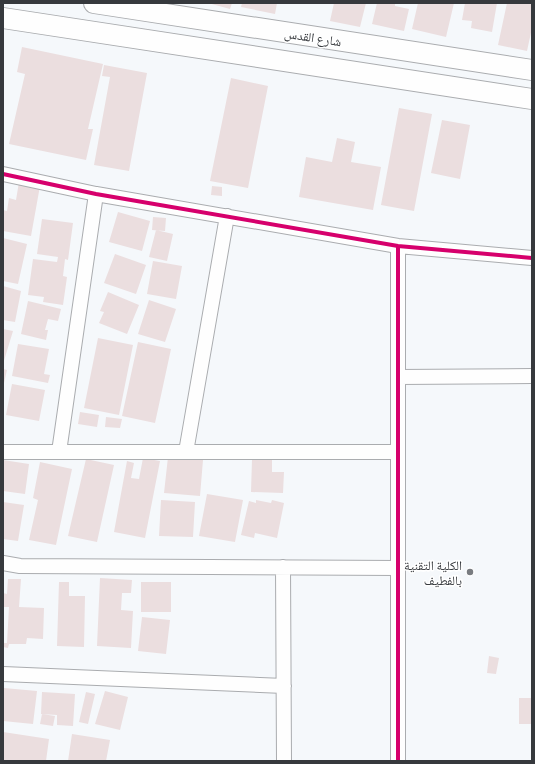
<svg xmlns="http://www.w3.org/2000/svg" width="535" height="764" font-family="Manrope,'Noto Naskh Arabic',sans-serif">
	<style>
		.building { fill: #ebdedf }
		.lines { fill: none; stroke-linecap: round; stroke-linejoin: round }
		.minor-casing { stroke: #aaacaf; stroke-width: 16 }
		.secondary-casing { stroke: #aaacaf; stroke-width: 22 }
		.minor { stroke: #fefefe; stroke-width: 14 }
		.secondary { stroke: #fefefe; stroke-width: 20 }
		.cycleway-casing { stroke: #fff; stroke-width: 6 }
		.cycleway { stroke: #d6006c; stroke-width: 4 }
		.poi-dot { fill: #797c80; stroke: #fff; stroke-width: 1.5 }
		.labels { text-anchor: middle; stroke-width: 3; stroke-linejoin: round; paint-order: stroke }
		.street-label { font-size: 13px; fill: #36393d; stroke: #fff }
		.poi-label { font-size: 13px; fill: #36393d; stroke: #fff; text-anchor: end }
	</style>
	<rect width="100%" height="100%" fill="#f5f8fb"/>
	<!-- building -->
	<path class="building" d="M208,3H232L230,9Z
		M242,3H277L275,14L241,7Z
		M334,3H366L360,27L330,21Z
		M377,3H395V6L409,9L404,31L372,24Z
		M418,3H454L446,37L412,29Z
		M465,3H497L492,32L471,28L472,21L462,20Z
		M507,3H532V28L527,51L498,45Z
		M22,47L103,64L88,129H93L86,160L9,144L25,74L17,72Z
		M104,65L147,73L129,171L94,165L110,77L102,76Z
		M231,78L268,86L248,188L210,181Z
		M399,108L432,114L414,211L381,205Z
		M442,120L470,125L460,179L431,173Z
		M337,138L355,142L351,162L381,167L373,210L299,197L306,157L332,162Z
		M19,182L40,186L31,236L3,231V210L7,211L9,198L16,200Z
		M212,186L222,187V196L211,195Z
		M118,212L150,221L142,251L109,242Z
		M153,217L166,218L165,231L152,230Z
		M42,219L73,223L68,260L65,259L63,276L67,277L63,305L43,302L44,297L28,295L33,259L57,262L58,257L37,254Z
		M156,230L173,234L167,261L149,257Z
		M3,238L27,244L18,284L3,281Z
		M115,254L146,265L136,294L104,283Z
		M153,261L182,266L176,299L147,294Z
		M3,286L21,291L15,322L3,320Z
		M108,292L139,305L127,334L99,323L104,312L100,311Z
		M149,300L176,309L165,342L138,334Z
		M28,301L61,309L58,321L48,319L45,330H48L46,340L21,334Z
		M3,329L13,331L3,364Z
		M98,338L133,345L119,415L84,408Z
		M138,342L171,349L155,423L122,416Z
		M18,344L49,349L44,374L50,375L48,383L12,376Z
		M3,369L7,370L4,383H3Z
		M12,384L45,390L39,421L6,415Z
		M80,412L99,415L97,427L78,424Z
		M106,417L122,419L120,428L105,427Z
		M168,457L203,460L200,496L164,493Z
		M143,458L160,461L145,538L114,532L127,461L134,463L131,478L139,479Z
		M86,459L114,465L97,542L68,536Z
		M252,459H272V472H284L283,493L251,492Z
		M3,460L29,464L25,494L3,491Z
		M40,462L72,469L56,545L29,540L38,500L33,498Z
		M207,494L243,500L235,542L199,536Z
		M161,500L195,502L193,537L159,536Z
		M256,500L271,503L272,500L284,503L277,538L255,533L254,538L241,535L249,501L256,503Z
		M3,502L24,505L18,541L3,539Z
		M100,578L132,580L131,593H122L121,610L133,611L131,648L97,646Z
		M8,579H21L19,607L44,608L43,639L27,638L26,644H9L8,648L3,647V643H7L9,607H3V593L7,594Z
		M59,582H69V596H85L84,647L57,646Z
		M141,582H171V612H141Z
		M142,617L170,620L166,654L138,651Z
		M489,656L499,658L496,674L487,673Z
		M4,688L37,691L33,724L3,721Z
		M105,691L128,697L120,730L95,724Z
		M42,692L75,694L73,726L57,725V715L41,714Z
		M86,692L95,694L88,724L79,722Z
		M519,698H532V724H519Z
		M42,714L55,716L53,726L40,724Z
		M3,732L49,739L46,761H3Z
		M72,734L110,740L106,761H68Z"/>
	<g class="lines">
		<!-- minor casing -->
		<g class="minor-casing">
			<path id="minor" d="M3,174L96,194L398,246L532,258
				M398,377L532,376
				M3,452H398
				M59,452L96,194
				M186,452L227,216
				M3,563L20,566L398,568
				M283,567L284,761
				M3,674L284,686
				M398,761V246"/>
		</g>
		<!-- secondary casing -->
		<g class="secondary-casing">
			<path id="secondary" d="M94,3L532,70
				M3,18L532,99"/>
		</g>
		<!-- minor -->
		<use href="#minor" class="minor"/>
		<!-- secondary -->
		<use href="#secondary" class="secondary"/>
		<!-- cycleway casing -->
		<g class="cycleway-casing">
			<path id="cycleway" d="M3,174L96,194L398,246L532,258
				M398,761V246"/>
		</g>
		<!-- cycleway -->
		<use href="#cycleway" class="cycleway"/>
	</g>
	<!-- markers -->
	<circle class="poi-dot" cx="470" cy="572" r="4"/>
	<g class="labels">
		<!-- street labels -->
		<g class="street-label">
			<text transform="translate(313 37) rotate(9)" y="5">شارع القدس</text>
		</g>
		<!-- poi labels -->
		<g class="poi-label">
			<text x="462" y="570">الكلية التقنية<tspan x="462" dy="15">بالفطيف</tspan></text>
		</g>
	</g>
	<!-- border -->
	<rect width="535" height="764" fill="none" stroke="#36393d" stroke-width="8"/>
</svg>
